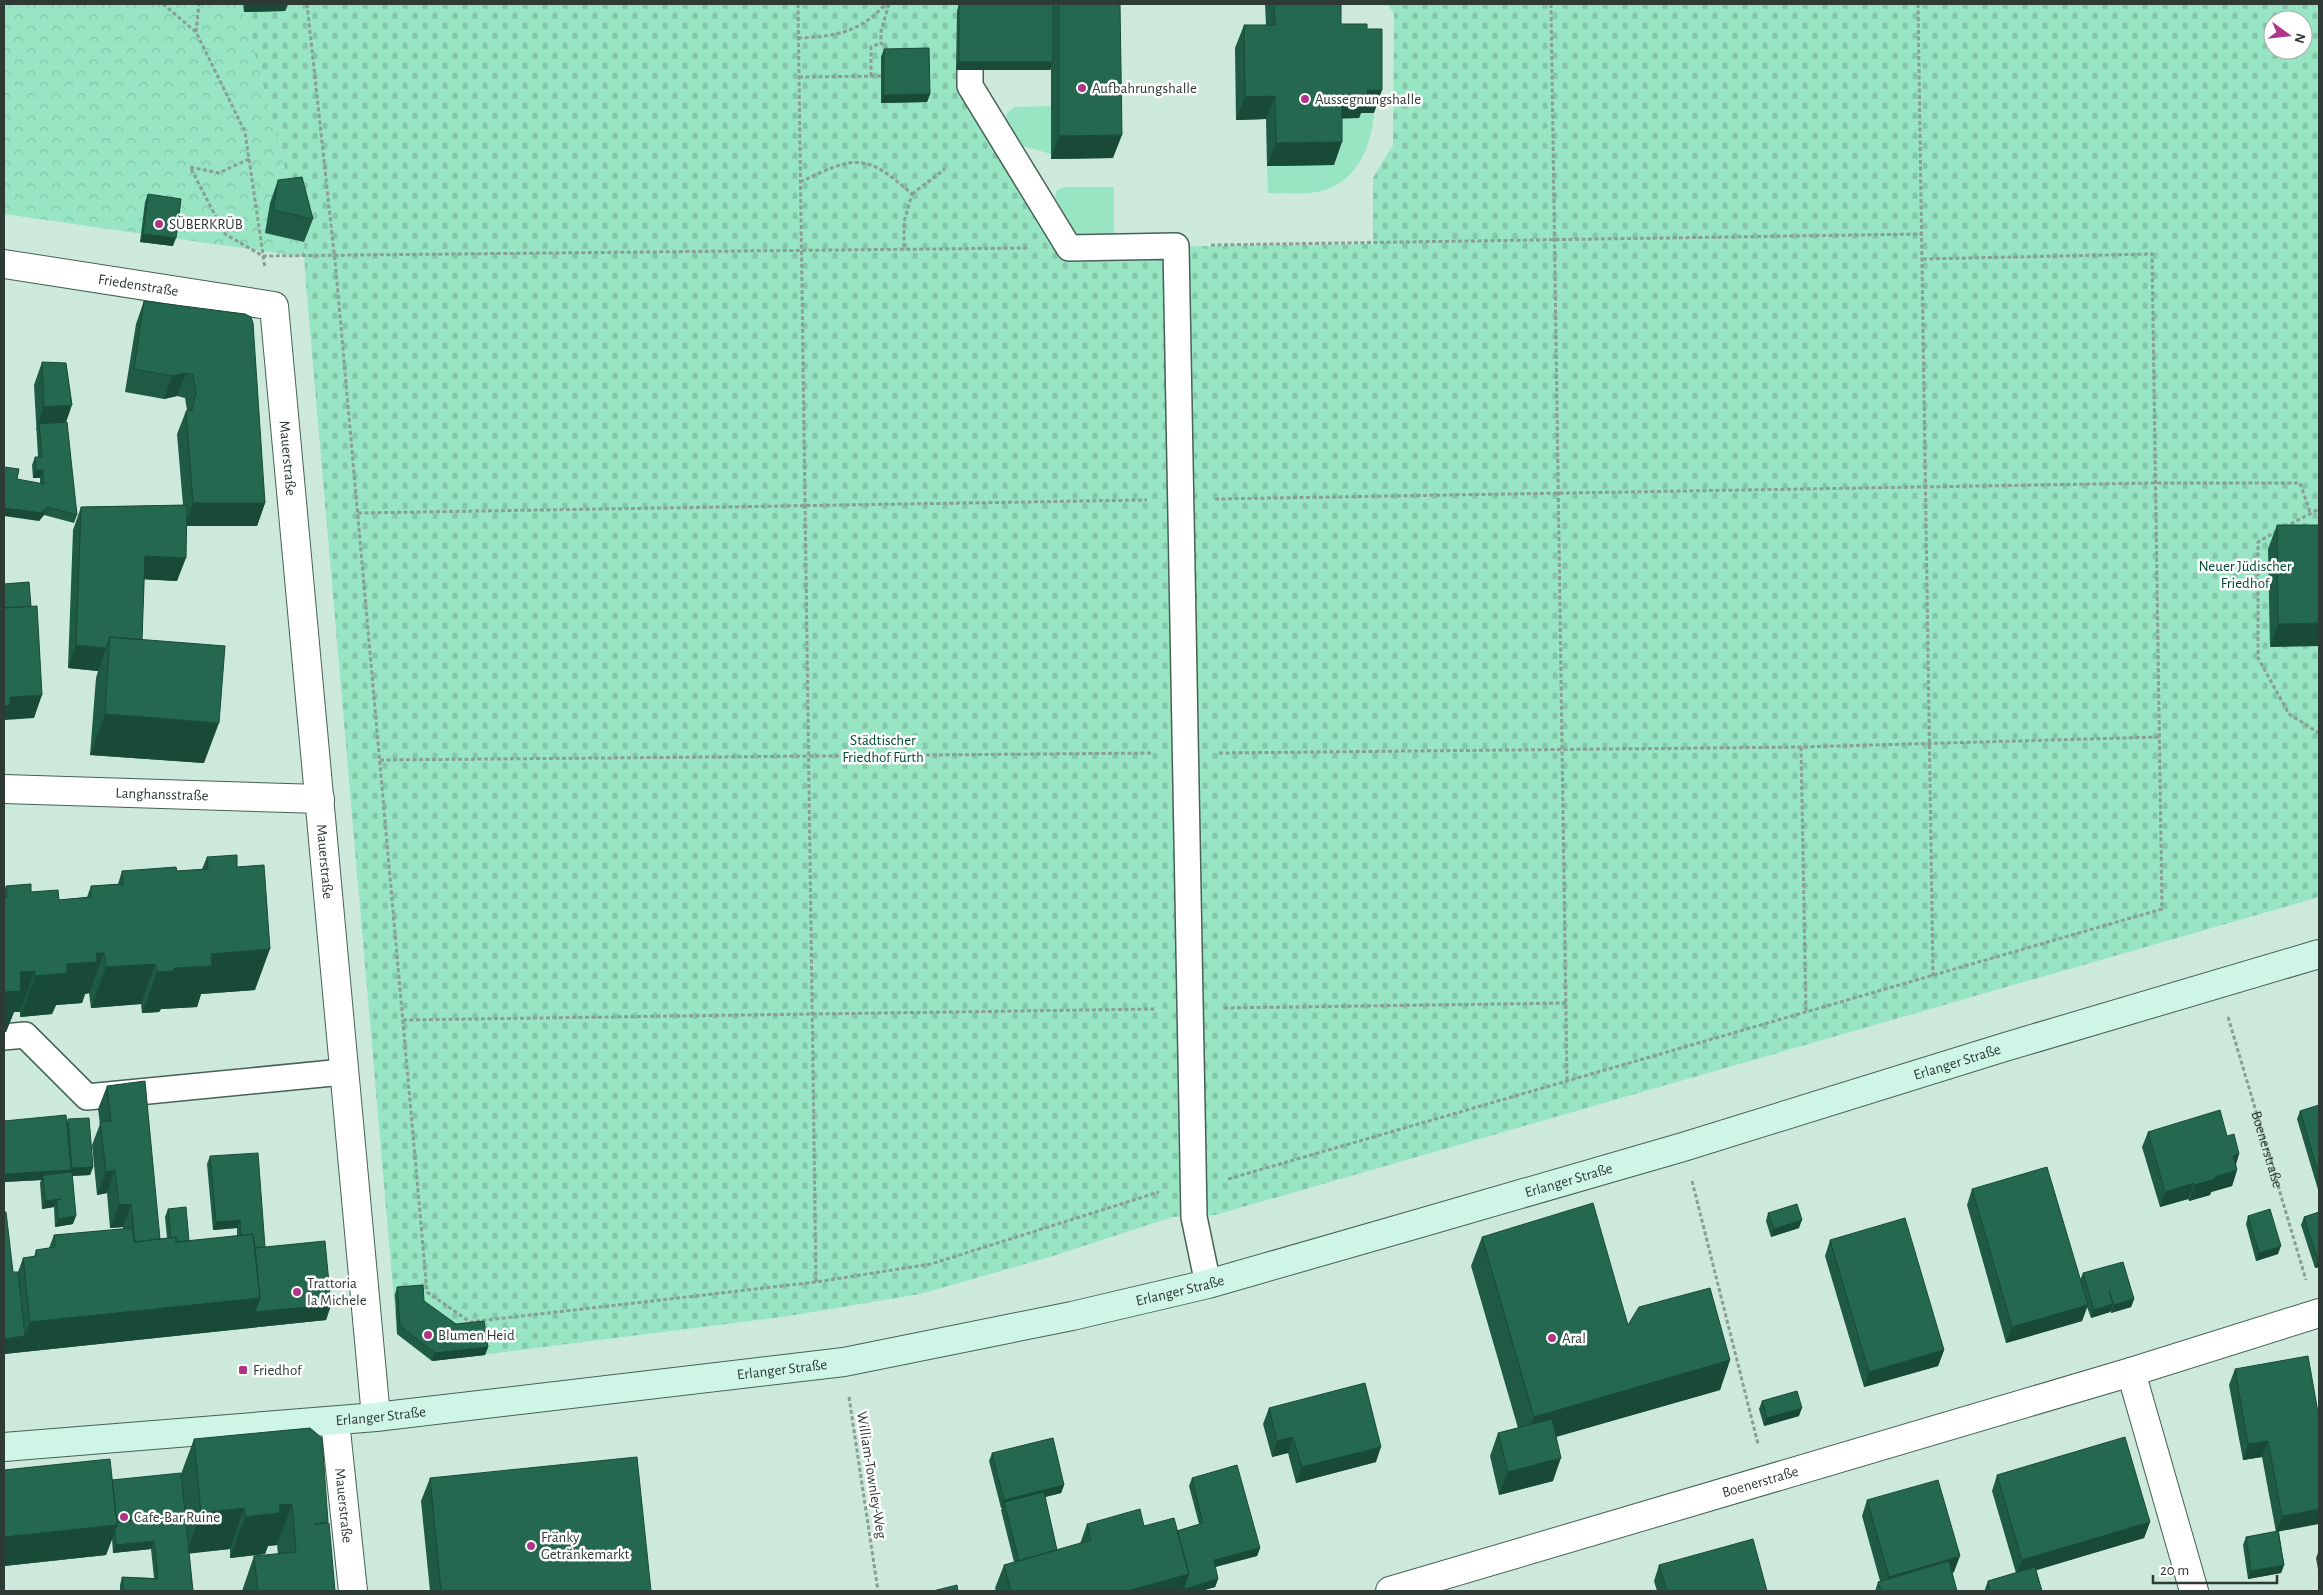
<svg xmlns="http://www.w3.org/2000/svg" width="2323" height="1595" font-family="'Alegreya Sans',sans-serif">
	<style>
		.grass { fill: #97e5c3 }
		.forest { fill: url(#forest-crowns) }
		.cemetery { fill: url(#cemetery-stones); fill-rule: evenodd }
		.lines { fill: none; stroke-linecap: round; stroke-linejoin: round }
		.service-casing { stroke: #476155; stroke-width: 28 }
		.minor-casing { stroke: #476155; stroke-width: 30 }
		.secondary-casing { stroke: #476155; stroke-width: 30 }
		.path { stroke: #899f94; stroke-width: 3; stroke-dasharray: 4 2.5; stroke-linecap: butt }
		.service { stroke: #fff; stroke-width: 25 }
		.minor { stroke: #fff; stroke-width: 28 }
		.secondary { stroke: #cff5e6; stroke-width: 28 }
		.wall { fill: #1f5a44 }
		.shaded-wall { fill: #194a37 }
		.building { fill: #24694f; stroke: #194a37 }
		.poi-dot { fill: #b13586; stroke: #fff; stroke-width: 2 }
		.labels { text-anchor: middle; stroke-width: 5; stroke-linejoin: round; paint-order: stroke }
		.poi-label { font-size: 15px; fill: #2e3a34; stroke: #fff; text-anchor: start }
		.street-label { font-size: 15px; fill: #2e3a34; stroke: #fff }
		.park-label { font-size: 15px; fill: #004c34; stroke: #fff }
	</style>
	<defs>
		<pattern id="forest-crowns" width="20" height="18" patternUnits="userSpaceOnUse" patternTransform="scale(1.25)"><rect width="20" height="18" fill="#97e5c3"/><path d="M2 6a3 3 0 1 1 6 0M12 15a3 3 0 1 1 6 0" fill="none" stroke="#82c5a8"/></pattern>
		<pattern id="cemetery-stones" width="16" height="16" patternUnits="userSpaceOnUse" patternTransform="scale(1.25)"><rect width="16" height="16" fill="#97e5c3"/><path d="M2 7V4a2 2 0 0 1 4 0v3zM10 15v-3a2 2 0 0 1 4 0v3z" fill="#82c5a8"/></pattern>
	</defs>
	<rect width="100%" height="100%" fill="#cce9db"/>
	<!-- grass -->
	<path class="grass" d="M1051,106V154L1019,145L1004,121L1007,113L1014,107Z
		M1359,113H1374C1371,151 1353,189 1310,193C1296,194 1282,193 1268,193L1267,166L1334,165L1333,119Z
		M1064,187H1114V237H1077L1055,197L1057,190Z"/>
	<!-- forest -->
	<path class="forest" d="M4,4H243L244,12L304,242L305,257L4,214Z"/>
	<!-- cemetery -->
	<path class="cemetery" d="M243,4H1112L970,10V86L1069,248L1373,244V178L1393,145L1394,13L1387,4H2319V897L1215,1215L1172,1217L1053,1256L920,1294L789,1316L432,1361L397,1334L305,272L304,242L244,12ZM2273,20H2303V50H2273Z"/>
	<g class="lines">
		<!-- service casing -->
		<g class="service-casing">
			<path id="service" d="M970,70V86L1069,248L1176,246L1194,1217L1208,1284
				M4,1037L25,1035L87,1097L343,1072"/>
		</g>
		<!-- minor casing -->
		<g class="minor-casing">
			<g id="minor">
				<path id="s2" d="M4,264L274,306L376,1417"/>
				<path id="s3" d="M4,789L320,799"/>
				<path d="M2131,1372L2194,1591"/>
				<path id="s4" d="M335,1421L353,1591"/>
				<path id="s5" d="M1390,1591L2131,1372L2319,1313"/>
			</g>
		</g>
		<!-- secondary casing -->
		<g class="secondary-casing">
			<g id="secondary">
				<path id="s6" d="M4,1447L376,1417L844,1362L1072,1316L1208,1284L1417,1224L1683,1147L2005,1047L2319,954"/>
			</g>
		</g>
		<!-- path -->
		<g class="path">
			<path d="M163,4L196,32L245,132L265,268"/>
			<path d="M307,4L336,271L427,1292L470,1322L816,1282L931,1264L1159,1192"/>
			<path d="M798,4L816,1282"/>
			<path d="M889,4L881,31V43L889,51"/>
			<path d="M1551,4L1567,1081"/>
			<path d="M1918,4L1933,976"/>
			<path d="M196,32L199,4"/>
			<path d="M798,38C833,37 862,32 885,4"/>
			<path d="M871,76V47L881,43"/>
			<path d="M799,77L881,76"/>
			<path d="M249,159L219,173L190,167L225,234L263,256L1028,248"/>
			<path d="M800,182C855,156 865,152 912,194L904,222V250"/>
			<path d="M912,194L945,169"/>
			<path d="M1211,245L1922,234"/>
			<path d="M1215,499L2155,483H2300L2310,512"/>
			<path d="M358,513L1147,500"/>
			<path d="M2285,527L2319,509"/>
			<path d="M2277,531L2258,542V658L2289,714L2319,733"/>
			<path d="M1801,747L1806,1013"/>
			<path d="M1219,753L1801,747L2159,737"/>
			<path d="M380,760L1152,753"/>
			<path d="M1224,1008L1566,1003"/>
			<path id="s1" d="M2228,1017L2306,1280"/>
			<path d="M403,1020L1155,1009"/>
			<path d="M1228,1179L2162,909L2152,254L1922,259"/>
			<path d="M1692,1181L1758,1444"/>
			<path d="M849,1397L878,1591"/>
		</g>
		<!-- service -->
		<use href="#service" class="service"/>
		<!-- minor -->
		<use href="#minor" class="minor"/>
		<!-- secondary -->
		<use href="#secondary" class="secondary"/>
	</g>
	<!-- wall -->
	<path class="wall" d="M243,4H288L285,11L244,12Z
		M959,4H1120L1113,158L1051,159V69L1050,70H956L957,11Z
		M1265,4H1341V24L1367,29L1374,113H1361L1359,118H1342L1334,165L1267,166L1266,119L1236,120L1235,48L1244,25H1266Z
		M884,49L930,94L927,102L881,103V57Z
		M278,180L313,219L304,242L265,233L270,203Z
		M148,194L173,246L140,242L145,202Z
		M144,301L245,314L265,503L257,526H186L177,581L144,579L142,640L204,763L90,755L96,678L98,671L68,668L73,530L81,507L183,505L177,434L186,411L187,410L185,398L177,396L164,399L125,392L136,324Z
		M42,362L66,422L77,515L74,523L44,515L39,521L17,479L40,484V478H33L32,465L35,457H38L34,385Z
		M2277,525H2319L2270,647L2268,549Z
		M207,857L237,867L255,990L201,994L197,1007L161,1009L159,1012L142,1013L141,1004L91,1008L89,993L85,994L82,1003L56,1005L52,1014L20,1017V1012H14L6,1032H4V892L6,886L31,892L59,900L87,897L91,886L118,884L122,871H177L202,869Z
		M107,1086L160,1239L167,1238L165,1217L168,1209L189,1241L237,1236V1228L213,1230L207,1164L210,1156L265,1247L331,1305L326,1320L4,1354V1212L13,1272H18L23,1258L34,1257L36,1250L49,1248L54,1235L123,1229V1227L110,1228L107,1193L97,1195L92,1145L100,1124L98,1109Z
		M2319,1105V1193L2297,1119L2300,1111Z
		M68,1119L93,1167L90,1175L72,1176L73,1224L55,1227L54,1207L42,1209L40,1183L41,1180L4,1182L67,1122Z
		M2148,1132L2227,1136L2239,1154L2236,1164L2237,1170L2232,1186L2211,1192L2210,1195L2189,1201L2188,1199L2160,1207L2142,1147Z
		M1972,1189L2080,1280L2083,1273L2134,1299L2131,1307L2111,1313V1311L2110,1312L2091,1318L2087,1307L2082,1321L2006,1343L1967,1205Z
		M2319,1212V1267L2315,1268L2301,1225L2304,1217Z
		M1768,1213L1799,1228L1771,1237L1766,1221Z
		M2248,1216L2278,1254L2256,1261L2246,1224Z
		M1482,1237L1628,1325L1730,1360L1720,1390L1556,1437L1553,1481L1499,1495L1490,1456L1498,1433L1518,1428L1471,1266Z
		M1830,1240L1944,1350L1938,1366L1864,1387L1825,1256Z
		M397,1287L424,1301L488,1347L485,1355L432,1361L397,1334L395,1295Z
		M2235,1369L2319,1418L2279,1532L2284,1565L2281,1573L2248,1579L2243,1545L2246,1537L2276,1532L2262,1457L2243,1460L2229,1385Z
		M1762,1401L1799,1416L1764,1426L1759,1409Z
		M1269,1408L1376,1462L1296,1483L1288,1453L1272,1457L1263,1424Z
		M194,1439L328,1523L335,1591H242L254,1556L278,1554L277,1545L268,1546L265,1554L230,1558V1549L189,1553L193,1591H120V1585L122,1577L154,1578L151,1549L113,1553L112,1539L106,1555L4,1566V1470L112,1480L181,1474Z
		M992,1453L1064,1485L1061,1493L1045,1497L1057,1550L1080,1544L1087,1524L1144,1526L1177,1531L1199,1524L1189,1486L1192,1478L1260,1548L1257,1556L1215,1567L1218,1579L1215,1587L1201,1591H996L995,1588L1004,1565L1014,1562L1001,1510L1002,1508H1001L989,1461Z
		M1997,1475L2150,1522L2144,1538L2036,1570L2042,1591H1985V1589L1988,1581L2016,1573L1992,1491Z
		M430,1478L651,1591H430L421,1501Z
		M1867,1500L1954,1572L1952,1573L1957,1591H1875L1878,1582L1880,1581L1862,1516Z
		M2319,1550V1575L2316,1558Z
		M1659,1565L1767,1591H1657L1654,1581Z"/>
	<!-- shaded-wall -->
	<path class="shaded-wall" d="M246,4H288L285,11L244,12Z
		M959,62H1053L1050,70H956Z
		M1367,90H1382L1374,113H1361L1359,118L1333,119L1342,95Z
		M930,94L927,102L881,103L884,95Z
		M1275,96L1266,119L1236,120L1245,97Z
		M1122,135L1113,158L1051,159L1059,136Z
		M1342,142L1334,165L1267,166L1276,143Z
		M143,234L176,238L173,246L140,242Z
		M186,373L177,396L164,399L172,376Z
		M72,405L64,428L39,424L37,430H36L44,407Z
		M36,470H43L40,478H33Z
		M193,503H265L257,526H185Z
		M47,507L44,515L39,521L4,516V508Z
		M145,556L186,558L177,581L137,579Z
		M2319,623V646L2270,647L2278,624Z
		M76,645L106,648L98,671L68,668Z
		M42,695L34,718L5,720L4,723V706L10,697Z
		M105,714L219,723L204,763L90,755Z
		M270,949L255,990L201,994L197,1007L161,1009L159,1012L142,1013L157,972L175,968L211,954Z
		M96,953H104L89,993L85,994L82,1003L56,1005L52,1014L20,1017L35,976Z
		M155,964L141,1004L91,1008L106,967Z
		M35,971L20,1012H14L6,1032H4V992L20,972Z
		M2239,1154L2234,1170L2233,1156Z
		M93,1167L90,1175L69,1176L72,1168Z
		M71,1170L68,1178L43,1175L41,1180L4,1182V1174Z
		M115,1170L107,1193L97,1195L106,1172Z
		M2237,1170L2232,1186L2211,1192L2210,1195L2189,1201L2195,1185L2215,1177Z
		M2194,1183L2188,1199L2160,1207L2165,1192Z
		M61,1199L57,1200L54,1207L42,1209L45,1201Z
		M131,1204L123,1227L110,1228L119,1205Z
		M76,1216L73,1224L55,1227L58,1219Z
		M240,1220L237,1228L213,1230L216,1222Z
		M1802,1220L1799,1228L1771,1237L1774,1229Z
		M2281,1246L2278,1254L2256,1261L2259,1253Z
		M2318,1260H2319V1267L2315,1268Z
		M260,1298L249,1328L4,1354V1339L25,1336L30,1322Z
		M2134,1299L2131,1307L2111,1313L2114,1305Z
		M2113,1304L2110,1312L2091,1318L2094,1310Z
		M331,1305L326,1320L249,1328L255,1312Z
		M2088,1305L2082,1321L2006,1343L2012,1327Z
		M488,1347L485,1355L432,1361L435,1353Z
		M1944,1350L1938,1366L1864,1387L1869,1372Z
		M1730,1360L1720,1390L1523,1446L1534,1417Z
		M1802,1408L1799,1416L1764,1426L1767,1418Z
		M1293,1437L1288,1453L1272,1457L1277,1441Z
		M2268,1441L2262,1457L2243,1460L2248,1444Z
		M1381,1447L1376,1462L1296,1483L1302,1467Z
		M1561,1458L1553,1481L1499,1495L1508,1472Z
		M1064,1485L1061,1493L1005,1507L1004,1502L1002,1508H1001L1004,1500Z
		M292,1504L277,1545L268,1546L265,1554L230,1558L245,1517L279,1505Z
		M244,1508L230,1549L186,1554L201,1513Z
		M2319,1509V1524L2276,1532L2282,1516Z
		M152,1518L116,1529L106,1555L4,1566V1537L108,1523Z
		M2150,1522L2144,1538L2017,1576L2022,1560Z
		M154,1541L151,1549L113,1553L116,1545Z
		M1260,1548L1257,1556L1211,1568L1214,1560Z
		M1960,1556L1954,1572L1887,1591H1884L1889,1577Z
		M2284,1565L2281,1573L2248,1579L2251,1571Z
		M1189,1574L1183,1591H1127Z
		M1218,1579L1215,1587L1201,1591H1184L1185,1589Z"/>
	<!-- building -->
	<path class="building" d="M959,4H1053V62H959Z
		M1059,4H1120L1122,135L1059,136Z
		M1274,4H1341V24H1367V29H1382V90H1367V95H1342V142L1276,143L1275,96L1245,97L1244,25H1275Z
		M929,48L930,94L884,95V49Z
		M302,177L313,219L273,210L278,180Z
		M148,194L181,199L176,238L143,234Z
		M144,301L245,314L251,317L253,323L265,503H193L186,411L192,410L196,392L193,375L186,373L172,376L134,369Z
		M42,362L66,363L72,405L44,407Z
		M67,422L77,515L47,507L42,513L4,508V467L19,469L17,479L44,484L43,470H36L35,457H42L39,424Z
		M187,505L186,558L145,556L142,640L110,637L106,648L76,645L81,507Z
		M2277,525H2319V623L2278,624Z
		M29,582L31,606L4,608V584Z
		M37,606L42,695L10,697V705L4,706V608Z
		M110,637L225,646L219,723L105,714Z
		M237,855V867L264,865L270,949L211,954L212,966L175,968L173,971L157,972L155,964L106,967L104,953H96L97,962L67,964V973L35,976V971L20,972L21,991L4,992V897H7L6,886L31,884V892L58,890L59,900L91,897V886L123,884L122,871L176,867L177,871L208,869L207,857Z
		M145,1081L160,1239L135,1242L131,1204L119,1205L115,1170L106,1172L100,1122L111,1121L107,1086Z
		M2319,1105V1175L2300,1111Z
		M2220,1110L2227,1136L2234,1134L2239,1154L2233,1156L2237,1170L2215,1177V1179L2195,1185L2194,1183L2165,1192L2148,1132Z
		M66,1115L71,1170L4,1174V1121Z
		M89,1118L93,1167L72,1168L68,1119Z
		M258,1153L265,1247L255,1248L253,1234L241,1236L240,1220L216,1222L210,1156Z
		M2047,1167L2088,1305L2012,1327L1972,1189Z
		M72,1172L76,1216L58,1219L57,1200L61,1199L45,1201L43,1175Z
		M1593,1203L1628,1325L1639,1307L1710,1288L1730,1360L1534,1417L1482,1237Z
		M1797,1204L1802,1220L1774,1229L1768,1213Z
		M186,1207L189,1241L176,1242V1237L171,1238L168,1209Z
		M2270,1209L2281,1246L2259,1253L2248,1216Z
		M4,1212H6L13,1272H18L25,1336L4,1339Z
		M2319,1212V1260H2318L2304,1217Z
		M1905,1218L1944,1350L1869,1372L1830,1240Z
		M132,1228L134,1242L176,1237V1242L253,1234L260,1298L30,1322L23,1258L36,1256V1250L55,1247L54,1235Z
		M325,1241L331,1305L255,1312L260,1298L255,1248Z
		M2123,1262L2134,1299L2114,1305L2109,1291L2113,1304L2094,1310L2083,1273Z
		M423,1285L424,1301L456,1324L484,1321L488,1347L435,1353L400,1326L397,1287Z
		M2308,1356L2319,1418V1509L2282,1516L2268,1441L2248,1444L2235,1369Z
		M1365,1383L1381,1447L1302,1467L1293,1437L1277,1441L1269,1408Z
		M1797,1391L1802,1408L1767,1418L1762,1401Z
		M1552,1419L1561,1458L1508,1472L1498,1433Z
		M310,1428L322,1438L328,1522L315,1524L329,1523L335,1591H258L254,1556L296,1552L292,1504L279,1505L280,1513L245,1517L244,1508L201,1513L194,1439Z
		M2125,1437L2150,1522L2022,1560L1997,1475Z
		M1053,1438L1064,1485L1004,1500L992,1453Z
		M637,1457L651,1591H441L430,1478Z
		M110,1459L117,1525L4,1537V1470Z
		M1237,1465L1260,1548L1214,1560L1218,1579L1185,1589L1184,1587L1189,1574L1177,1531L1203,1523L1192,1478Z
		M181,1473L193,1591H124L122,1577L158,1579L154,1541L116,1545L115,1531L117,1525V1523L152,1518L117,1522L112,1480Z
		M1938,1480L1960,1556L1889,1577L1867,1500Z
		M1044,1492L1057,1550L1019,1561L1004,1502Z
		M1140,1509L1144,1526L1174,1518L1189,1574L1127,1591H1011L1004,1565L1091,1540L1087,1524Z
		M2278,1531L2284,1565L2251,1571L2246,1537Z
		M1753,1539L1767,1591H1667L1659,1565Z
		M1949,1561L1957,1591H1881L1878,1582Z
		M2035,1567L2042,1591H1990L1988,1581Z
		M957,1585L958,1591H933Z"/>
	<!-- markers -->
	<g class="poi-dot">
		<circle cx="1082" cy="88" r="5"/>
		<circle cx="1305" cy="99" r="5"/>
		<circle cx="159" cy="224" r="5"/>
		<circle cx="297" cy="1292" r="5"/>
		<circle cx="428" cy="1335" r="5"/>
		<circle cx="1552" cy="1338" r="5"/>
		<rect x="238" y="1365" width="10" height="10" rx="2.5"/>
		<circle cx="124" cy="1517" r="5"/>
		<circle cx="531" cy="1546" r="5"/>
	</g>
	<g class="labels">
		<!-- poi labels -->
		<g class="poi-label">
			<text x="1092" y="93">Aufbahrungshalle</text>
			<text x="1315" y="104">Aussegnungshalle</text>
			<text x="169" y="229">SÜBERKRÜB</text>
			<text x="307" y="1288">Trattoria<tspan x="307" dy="17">la Michele</tspan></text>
			<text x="438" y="1340">Blumen Heid</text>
			<text x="1562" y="1343">Aral</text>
			<text x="253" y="1375">Friedhof</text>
			<text x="134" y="1522">Cafe-Bar Ruine</text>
			<text x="541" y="1542">Fränky<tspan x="541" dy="17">Getränkemarkt</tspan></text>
		</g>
		<!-- street labels -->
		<g class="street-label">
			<text dy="5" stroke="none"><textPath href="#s2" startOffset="136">Friedenstraße</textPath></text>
			<text dy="5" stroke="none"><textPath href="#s2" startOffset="426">Mauerstraße</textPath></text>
			<text dy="5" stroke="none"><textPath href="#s3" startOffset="158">Langhansstraße</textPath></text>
			<text dy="5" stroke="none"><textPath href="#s2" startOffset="831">Mauerstraße</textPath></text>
			<text dy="5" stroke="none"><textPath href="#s6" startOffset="1998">Erlanger Straße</textPath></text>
			<text dy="5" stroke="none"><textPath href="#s1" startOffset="138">Boenerstraße</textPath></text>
			<text dy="5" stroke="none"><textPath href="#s6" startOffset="1592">Erlanger Straße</textPath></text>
			<text dy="5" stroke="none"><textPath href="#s6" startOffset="1188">Erlanger Straße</textPath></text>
			<text dy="5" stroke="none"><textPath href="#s6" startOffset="782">Erlanger Straße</textPath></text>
			<text dy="5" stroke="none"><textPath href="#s6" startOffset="378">Erlanger Straße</textPath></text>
			<text transform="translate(872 1475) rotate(81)" y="5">William-Townley-Weg</text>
			<text dy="5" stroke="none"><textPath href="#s5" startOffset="386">Boenerstraße</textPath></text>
			<text dy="5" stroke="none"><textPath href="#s4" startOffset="85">Mauerstraße</textPath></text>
		</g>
		<!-- park labels -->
		<g class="park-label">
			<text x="2245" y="571">Neuer Jüdischer<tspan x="2245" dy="17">Friedhof</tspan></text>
			<text x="883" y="745">Städtischer<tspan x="883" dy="17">Friedhof Fürth</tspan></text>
		</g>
	</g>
	<!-- border -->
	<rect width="2323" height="1595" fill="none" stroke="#2e3a34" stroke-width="10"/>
	<!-- north arrow -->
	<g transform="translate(2288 35) rotate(105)"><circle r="24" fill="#ffffff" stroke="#abb0ae"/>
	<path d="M0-4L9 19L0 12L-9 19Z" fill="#b13586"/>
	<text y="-8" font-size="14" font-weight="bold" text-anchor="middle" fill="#2e3a34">N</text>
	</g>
	<!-- scale -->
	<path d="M2153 1575v8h124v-8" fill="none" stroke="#2e3a34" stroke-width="2.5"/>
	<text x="2160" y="1575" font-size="15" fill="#2e3a34" stroke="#ffffff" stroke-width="4" paint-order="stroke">20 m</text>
</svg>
